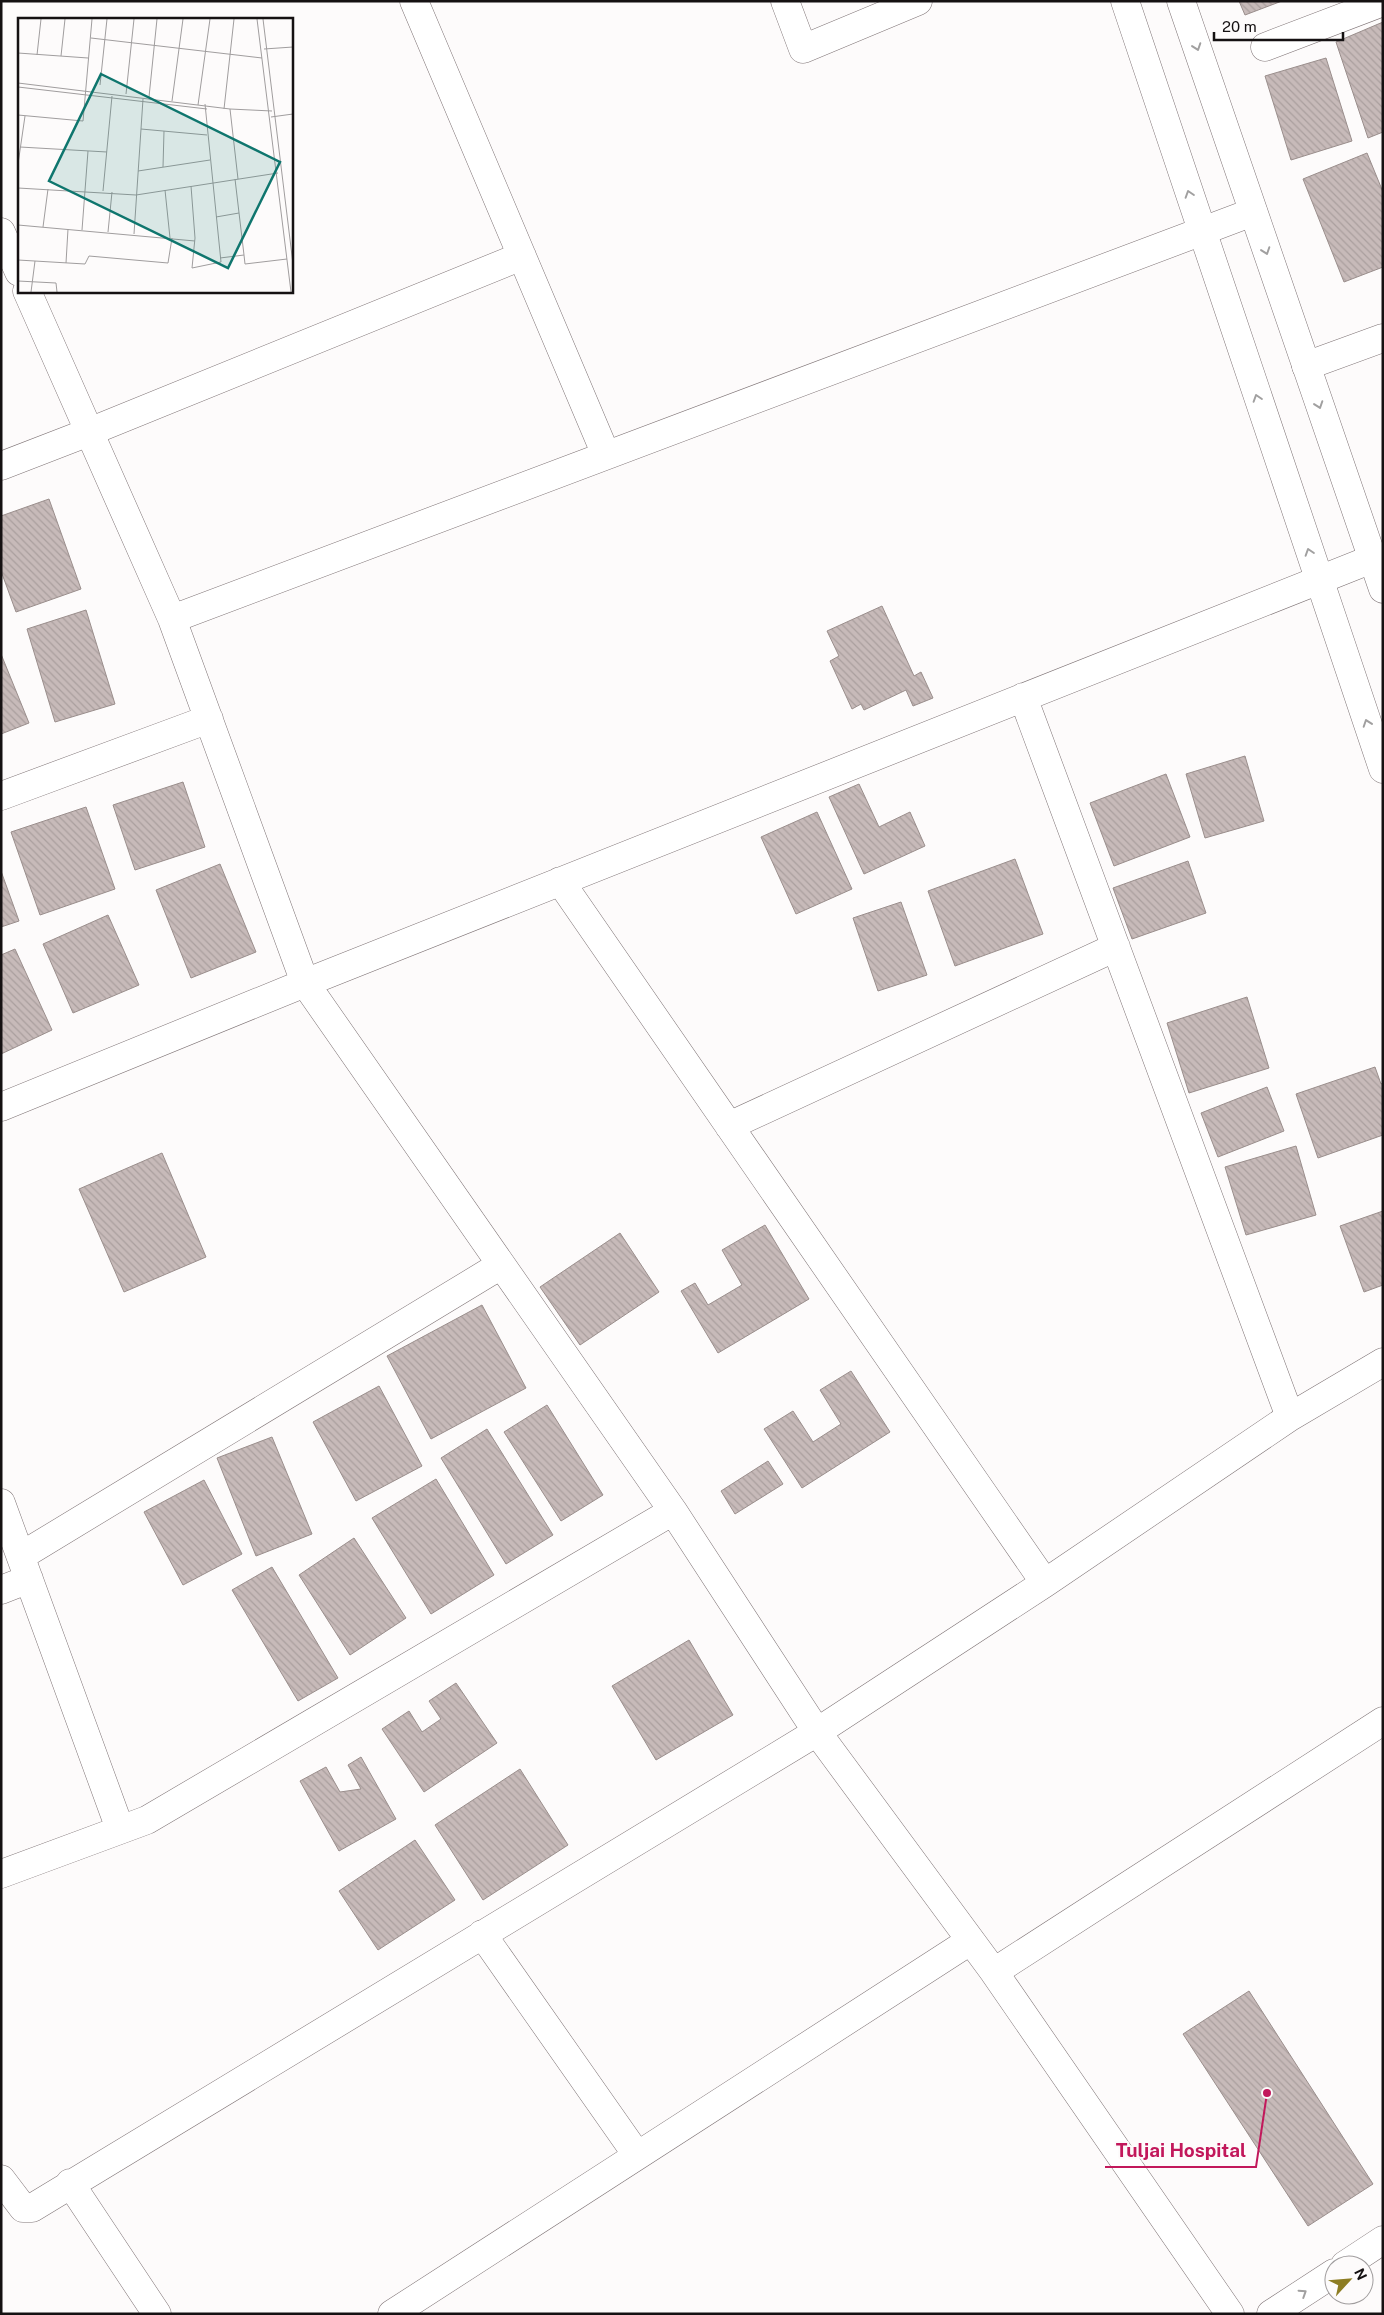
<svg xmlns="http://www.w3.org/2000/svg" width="1384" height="2315" font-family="'Public Sans',sans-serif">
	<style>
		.building { fill: url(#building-back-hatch); stroke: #9a8e8c }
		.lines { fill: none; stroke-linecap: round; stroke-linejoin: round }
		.street-casing { stroke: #7f7476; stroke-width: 29 }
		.secondary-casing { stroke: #7f7476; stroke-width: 29 }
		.street { stroke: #fff; stroke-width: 28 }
		.secondary { stroke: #fff; stroke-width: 28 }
		.oneway { stroke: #a1a0a0 }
		.inset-road { fill: none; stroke: #a09d9e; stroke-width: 1 }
		.view { fill: #0f766e; fill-opacity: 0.15; stroke: #0f766e; stroke-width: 2.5 }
		.inset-edge { fill: none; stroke: #151112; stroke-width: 2.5 }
		.leader { fill: none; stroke: #c2185b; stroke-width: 2 }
		.callout-dot { fill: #c2185b; stroke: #fdfbfb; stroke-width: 2 }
		.callout-label { font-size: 19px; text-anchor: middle; font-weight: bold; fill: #c2185b; stroke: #fdfbfb; stroke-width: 4; stroke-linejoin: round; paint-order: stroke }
	</style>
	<defs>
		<pattern id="building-back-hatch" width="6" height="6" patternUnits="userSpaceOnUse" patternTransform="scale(1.25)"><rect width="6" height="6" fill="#c7bab9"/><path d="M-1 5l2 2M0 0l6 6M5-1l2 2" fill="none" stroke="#aa9f9e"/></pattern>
	</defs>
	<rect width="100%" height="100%" fill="#fdfbfb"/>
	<!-- building -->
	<path class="building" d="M1239,1H1282L1245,15Z
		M1383,22V132L1368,138L1336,42Z
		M1326,58L1352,141L1291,160L1265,76Z
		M1367,153L1383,192V267L1344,282L1303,179Z
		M49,499L81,589L16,612L1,571V516Z
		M882,606L914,676L921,672L933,698L913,706L906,690L864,710L861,704L852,709L830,661L839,656L827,631Z
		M86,610L115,704L55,722L27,629Z
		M1,654L29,723L1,734Z
		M1245,756L1264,821L1205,838L1186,774Z
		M1166,774L1190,837L1114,866L1090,803Z
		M183,782L205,847L135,870L113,805Z
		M859,784L879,827L910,812L925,846L864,874L829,797Z
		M86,807L115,889L40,915L11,832Z
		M817,812L852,889L796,914L761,837Z
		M1015,859L1043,934L955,966L928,891Z
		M1188,861L1206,913L1132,939L1113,888Z
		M220,864L256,952L191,978L156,890Z
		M1,871L19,921L1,927Z
		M901,902L927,975L878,991L853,918Z
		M108,915L139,985L73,1013L43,944Z
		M15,949L52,1030L1,1054V955Z
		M1247,997L1269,1068L1189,1093L1167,1023Z
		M1375,1067L1381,1084L1383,1083V1135L1318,1158L1296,1094Z
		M1267,1087L1284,1131L1218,1157L1201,1113Z
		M1296,1146L1316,1215L1246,1235L1225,1167Z
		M162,1153L206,1257L124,1292L79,1189Z
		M1383,1211V1285L1364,1292L1340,1226Z
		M765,1225L809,1299L718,1353L681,1291L695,1283L708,1305L742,1285L722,1250Z
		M620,1233L659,1292L580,1345L540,1287Z
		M482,1305L526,1388L431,1439L387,1356Z
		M851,1371L890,1432L802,1488L764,1429L793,1411L813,1442L841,1424L820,1390Z
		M379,1386L422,1466L356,1501L313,1422Z
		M547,1405L603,1495L561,1521L504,1432Z
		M487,1429L553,1535L506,1564L441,1458Z
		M272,1437L312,1534L256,1556L217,1458Z
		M768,1461L783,1484L735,1514L721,1491Z
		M436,1479L494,1575L431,1614L372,1518Z
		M204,1480L242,1554L183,1585L144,1512Z
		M354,1538L406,1618L350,1655L299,1575Z
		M272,1567L338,1678L298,1701L232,1590Z
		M689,1640L733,1715L656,1760L612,1686Z
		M456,1683L497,1743L424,1792L382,1729L409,1711L422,1732L441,1719L429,1701Z
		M361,1757L396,1819L339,1851L300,1781L326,1767L340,1792L361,1789L348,1765Z
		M520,1769L568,1845L483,1900L435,1825Z
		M415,1840L455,1900L378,1950L339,1891Z
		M1249,1991L1373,2184L1308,2226L1183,2034Z"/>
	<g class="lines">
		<!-- street casing -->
		<g class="street-casing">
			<path id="street" d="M414,1L606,455
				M785,1L803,49L918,1
				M1265,47L1383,2
				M1,232L19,272
				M27,291L172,619L305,983L673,1511L817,1732L994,1972L1230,2314
				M1306,366L1383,338
				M1,466L89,432L522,256
				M172,619L1253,212
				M1023,697L1290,1417
				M1,796L209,719
				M560,881L1045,1583
				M1,1107L305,983L1372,559
				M729,1126L1116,947
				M1,1503L120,1829
				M21,1556L501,1265
				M1,1590L29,1579
				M1,1874L147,1820L673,1511
				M482,1934L637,2155
				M994,1972L1383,1721
				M1,2179L23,2208H32L817,1732L1045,1583L1290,1417L1383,1362
				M70,2183L157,2314
				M392,2314L970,1941"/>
		</g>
		<!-- secondary casing -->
		<g class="secondary-casing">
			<path id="secondary" d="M1125,1L1383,769
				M1181,1L1383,589
				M1345,2265L1383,2240
				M1271,2314L1334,2273"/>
		</g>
		<!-- street -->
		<use href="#street" class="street"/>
		<!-- secondary -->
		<use href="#secondary" class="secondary"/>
	</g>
	<!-- one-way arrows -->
	<defs><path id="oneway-chevron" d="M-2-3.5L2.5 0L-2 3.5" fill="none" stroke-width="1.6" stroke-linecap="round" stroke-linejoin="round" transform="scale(1.25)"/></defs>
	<g class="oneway">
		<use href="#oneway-chevron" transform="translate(1197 47) rotate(71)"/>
		<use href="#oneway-chevron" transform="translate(1189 194) rotate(-108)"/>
		<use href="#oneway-chevron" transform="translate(1266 251) rotate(71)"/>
		<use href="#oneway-chevron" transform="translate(1257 398) rotate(-108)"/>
		<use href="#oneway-chevron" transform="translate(1319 405) rotate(71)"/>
		<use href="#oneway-chevron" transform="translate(1309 552) rotate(-108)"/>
		<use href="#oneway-chevron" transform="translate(1367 723) rotate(-109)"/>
		<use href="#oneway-chevron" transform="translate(1303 2293) rotate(-33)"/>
	</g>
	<!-- overview -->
	<g transform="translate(18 18)">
		<rect width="275" height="275" fill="#fdfbfb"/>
		<path class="inset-road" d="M239,1L273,274M245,1L275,246M73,20L244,40M246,31L275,29M0,35L70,40M19,37L23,1M43,38L47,1M0,65L212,91L254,93M82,67L89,1M0,69L189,91M108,76L116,1M131,79L139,1M154,83L165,1M180,87L192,1M206,91L216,1M212,91L220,161M0,97L65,103L74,1M253,99L275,96M123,111L189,117M2,129L89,134M0,146L7,98M145,149L146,113M120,153L192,142M217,161L226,237M173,168L177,220L174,250L203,244L187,86M0,170L118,177L260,155M147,172L152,220M85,173L94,78M198,199L221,195M0,207L177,223M25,209L30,171M64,212L70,133M90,214L94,174M116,216L125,81M202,240L226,237L227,246L269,241M0,242L67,246L71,238L150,245L154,220M48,245L50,211M0,263L38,265L39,274M13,274L17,243"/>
		<path class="view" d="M83,56L262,144L210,250L31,163Z"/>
		<rect width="275" height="275" class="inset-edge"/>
	</g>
	<!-- callouts -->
	<path class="leader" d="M1267 2093L1256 2167H1105"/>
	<circle class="callout-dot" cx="1267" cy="2093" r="5"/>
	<g class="callout-label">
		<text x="1181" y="2157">Tuljai Hospital</text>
	</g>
	<!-- border -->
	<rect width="1384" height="2315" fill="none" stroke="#151112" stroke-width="5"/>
	<!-- north arrow -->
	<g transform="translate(1349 2280) rotate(64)"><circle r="24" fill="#fdfbfb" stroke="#a09d9e"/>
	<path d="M0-4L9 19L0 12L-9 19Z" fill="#8d7d23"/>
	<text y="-8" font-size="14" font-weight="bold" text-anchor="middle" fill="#151112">N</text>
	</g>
	<!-- scale -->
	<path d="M1214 32v8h129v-8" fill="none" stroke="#151112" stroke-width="2.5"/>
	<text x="1222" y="32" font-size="15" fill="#151112" stroke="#fdfbfb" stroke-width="4" paint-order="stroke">20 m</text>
</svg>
